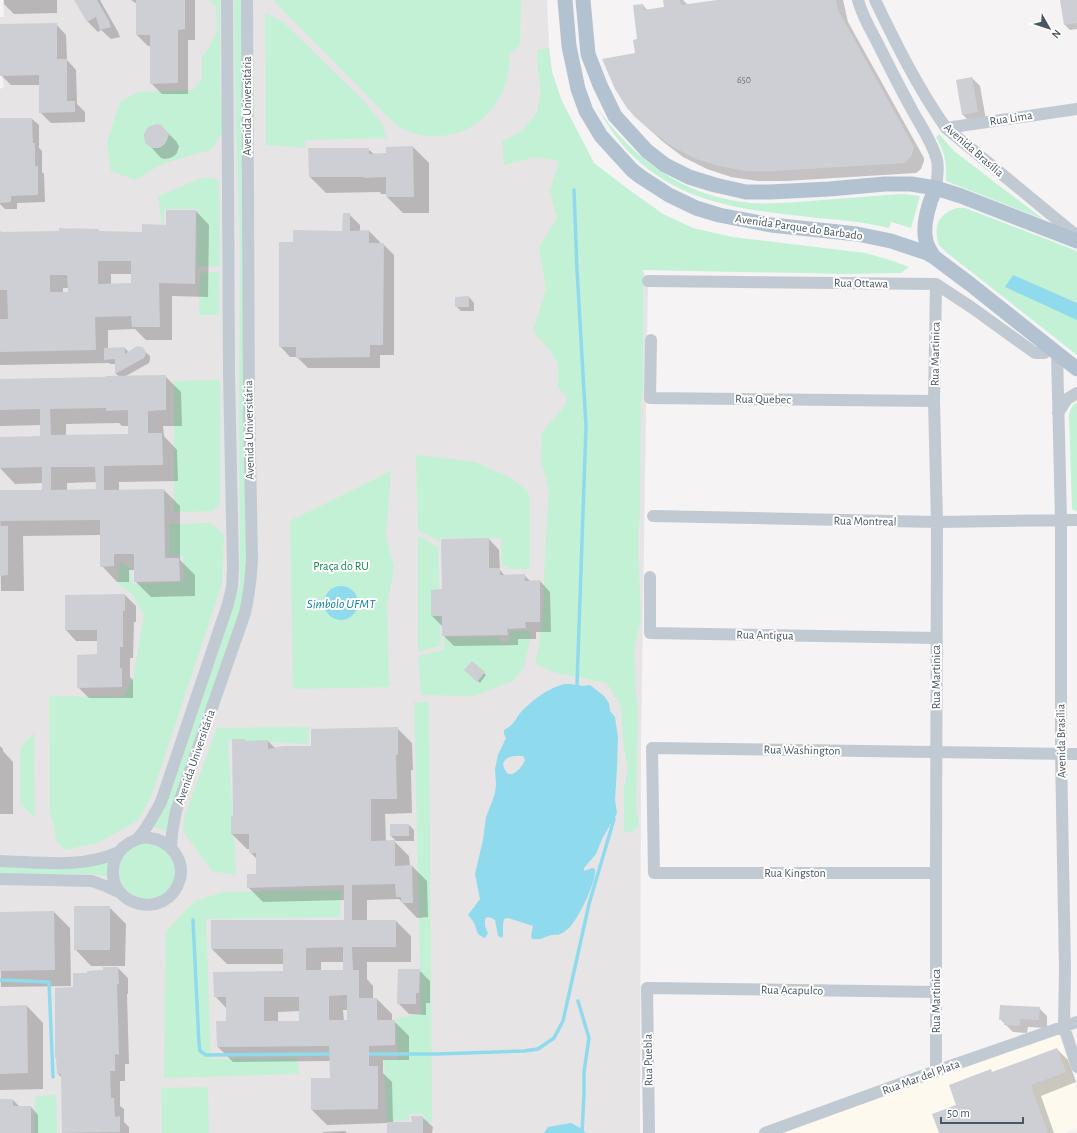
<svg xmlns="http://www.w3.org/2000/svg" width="1077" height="1133" font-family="'Alegreya Sans',sans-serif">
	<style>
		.commercial { fill: #fdf9ef }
		.education { fill: #e6e4e5 }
		.green { fill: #c3f1d5 }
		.water { fill: #90daee; fill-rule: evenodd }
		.shadow { fill: #0003; fill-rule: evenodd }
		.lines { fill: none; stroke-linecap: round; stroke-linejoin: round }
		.stream { stroke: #90daee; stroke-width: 3.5 }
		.building { fill: #cdcfd5; fill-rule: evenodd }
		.minor { stroke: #c1cad2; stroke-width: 12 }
		.major { stroke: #b3c2d1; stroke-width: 15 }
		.labels { text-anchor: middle; stroke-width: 4; stroke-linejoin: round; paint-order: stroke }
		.number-label { font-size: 10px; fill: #6b747e }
		.street-label { font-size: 12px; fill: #4a5661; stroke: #fff }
		.park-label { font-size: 12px; fill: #17864f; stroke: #fff }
		.water-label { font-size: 13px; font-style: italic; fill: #0c7c9b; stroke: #fff }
	</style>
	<rect width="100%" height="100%" fill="#f5f3f3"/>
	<!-- commercial -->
	<path class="commercial" d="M1058,1034L1077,1090V1128L1064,1133H783Z"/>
	<!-- education -->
	<path class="education" d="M3,0H547L549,48L552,72L561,99L597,178L648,281L641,743L640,1133H0V89L4,87L1,69L0,17H4Z"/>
	<!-- green -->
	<path class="green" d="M208,0H220V88L223,131L211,150L164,163L135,180L111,171L107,142L120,102L139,92L193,90L202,78V57L210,46L217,31L216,6Z
		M234,0H242L249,574L242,607L165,831L153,827L166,804L240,585V569L239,382L240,251L236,125Z
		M274,0H521L520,45L511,53L509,51C513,94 483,134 439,136C423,137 407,133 395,124L277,4Z
		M265,13L283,22L363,100L383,125L386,138L305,140V148L266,145Z
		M549,48L552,72L561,99L594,163L628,189L663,214L693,228L732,237L865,253L890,260L909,267L901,273L844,274L643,270V389L641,403L640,509L638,542L641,620L634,648L635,681L638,711L636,809L639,824L632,833L624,831V787L628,770L623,740L621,706L607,683L557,673L535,664L539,647L543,612L545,554L549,490L541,462L542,432L563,408L567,398L558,387V363L551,352L533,331L546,289L539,247L557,218L550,191L559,161L536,157L504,165L502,142L523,130L537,112L541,93L537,63L538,50Z
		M596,106C633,160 685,197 751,203C766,204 781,203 797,202C827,200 857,197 888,195L903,194L920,196L911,228L891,222L889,228C865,222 841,220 817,218C749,210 686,206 634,157C618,142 607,124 596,106Z
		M939,134L954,151L1043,219L946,181C947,163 945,153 936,137Z
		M202,178C209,178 214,177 219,181L220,266L197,267V209H164V267L161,271L162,224L158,196Z
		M957,208H965L1077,251V355L946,252C944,250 941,247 939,245C938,243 937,239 937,236C934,221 944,212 957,208Z
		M219,272V315H199L200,273Z
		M220,380V503L213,511L174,512V381Z
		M1077,402V511L1073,510L1072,508L1069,416C1070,409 1072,406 1077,402Z
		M416,455L476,462L511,478L528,492L530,502V569H510L507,566L502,567L501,538H440V542L418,530Z
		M391,471L386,535L394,568L387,605L389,687L293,689L290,521Z
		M211,523L224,535L222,584L151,797L137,821L99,842L65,850L56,841L54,826L50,814L49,696L123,697L133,679L144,615L131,593L118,584L120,563L130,568L132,584L184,582L183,556L169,555V524Z
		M418,536L438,547L441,645L418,652Z
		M510,631H532L524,667L513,681L474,696L421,695L418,656L444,650V637H499L500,643L509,640Z
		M414,702H429L432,1122L425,1123L424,1114L409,1113V1120L387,1122L384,1059H398L396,1018L421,1014Z
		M309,727L307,744L228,740L236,875L212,871L183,831L185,815L217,728Z
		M34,733L35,817L20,804V748Z
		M119 871a28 28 0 1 1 56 0a28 28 0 1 1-56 0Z
		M111,860L110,879L107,877L95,874H0V867Z
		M341,890L340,917L206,919L211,1059L297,1058L299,1074L164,1078L166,931L195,901L224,892Z
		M208,1087L209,1133H162L161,1088Z
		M56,1095L57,1133H34L35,1096Z"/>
	<!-- water -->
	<path class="water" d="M1013,275L1077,303V320L1005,287Z
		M324 603a17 17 0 1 1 34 0a17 17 0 1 1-34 0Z
		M565,684H570L583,686L590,685L604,696L609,703L610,711L615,717L618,737L617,767L615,800L617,813L602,839L596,854L584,868V871L592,868L595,869C597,881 578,919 569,928C566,931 562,933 558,935C547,933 544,941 532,939L531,936L533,926L508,918L504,919L503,924V936L502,938L498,936L495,920L492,918L487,917L485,919V926L488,933L485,938C475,934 478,931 474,923C473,920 470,918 468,915L480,899L475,874L483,840L486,817L492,802L495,793L496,785L495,769L498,755L506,738L504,734V730C508,728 512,725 514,722C517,718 518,715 522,711C534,699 548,688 565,684ZM515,756H523L525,760C521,770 507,784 503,764C505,758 509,757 515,756Z
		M571,1123L582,1129L586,1133H544L548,1127Z"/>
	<!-- shadow -->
	<path class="shadow" d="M4,0H57V13L14,14L4,4Z
		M76,0H100L118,32L120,37L111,39L101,30L98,32L88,22Z
		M131,0H195V40H188V94H162L151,83V46H148L137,35V4Z
		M664,0H683L688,5L724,0H843L848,22L924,158V161L921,169L916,173L786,181H758L731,177L707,169L683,157L662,141L636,117V54L643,5L648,11L665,8Z
		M1061,0H1077V29L1070,30L1065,25Z
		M56,24L66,35L67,60L76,70L77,104L85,112V122L51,123L40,112V85H11L1,75Z
		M972,78L980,86L986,120L971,123L963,115Z
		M0,118L32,119L39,125V148L42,151V172L44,174L45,202L17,203V209H5L0,204Z
		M148,128L164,129L176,141L179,146L177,153L174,156L170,158L165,159L161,158L150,146L144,136L146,131Z
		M413,147L429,163V213H403L387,197V194H381L380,192L326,193L310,177L368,149L375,155L387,154Z
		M196,211L209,225L208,297L172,296V340H146L135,329L108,330V349L125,348L129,353L141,348L150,356V360L149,363L124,377L165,376L181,392L182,426H163L164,436L177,450L178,481L119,482V491L164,490L180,506V560L195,575V596L151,597L135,581V570H129V582H117L102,566L101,535L23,536L24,591H1L0,491L43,490V483L15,484L0,468V438L41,437V425L0,426V380L120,377L116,374V364H110L109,363L0,365V231L2,233L60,232L98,230L101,232L143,233L167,226ZM111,274H132V284H111ZM63,288H68L69,293H63ZM119,423L122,426H129V435L66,436V424ZM97,482V490L67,491V483Z
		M349,214L360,225V232L369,231L380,242V244H383L394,255V355H380V368H308L297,357H290L280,346L294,243L343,232Z
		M469,297L474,303V311H461L456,306Z
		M489,539L499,550L500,570L505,576L524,575L531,582L540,581L550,592L551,632H536V639H518V645L454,646L443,635V627L432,616L443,590Z
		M125,595L136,606V622H134L133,658H130V677L133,680V698H89L78,687L98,655V641H76L66,630V596Z
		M472,662L486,675L480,683L465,670Z
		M397,728L412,743L413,770H411L412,813L385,814L386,842L394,841L409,856L410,866H412L427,881L428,917L417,918L399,899L367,900V921H396L411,936V962H367V979L373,986V999H377L392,1014V1021H394L409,1036V1060H383V1073L392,1082L393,1123L413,1124L422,1117L433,1127L432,1133H388V1123L327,1125L312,1110L331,1079L330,1061L233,1062L218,1047L227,1022V1009L215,996L284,972V964H227L212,949L345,921V900L263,902L248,887L257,875V859L250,852V849H247L232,834L244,740L246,742L268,741L275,748L312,747ZM321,962H344V971H321ZM343,1010H348V1021H344ZM300,1011V1022H278V1012Z
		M0,746L3,749V751L13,762V814H0Z
		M409,825L414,830V841H396L391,836Z
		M109,907L126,924L125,966H91L75,949Z
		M54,912L70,928L71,986L1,987L0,913Z
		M118,968L128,978V994H127L129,1064H125V1081H120V1106L124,1109V1122L129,1127V1133H63L62,1078L58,1074L74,988L88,974L104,971Z
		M419,970L430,981V1003H426V1015L409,1014L398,1003Z
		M27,1006L43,1023V1089L0,1090V1007Z
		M1039,1008L1047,1016V1028L1028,1027L1027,1033L1013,1032L1000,1019Z
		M1057,1049L1068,1060L1076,1082L1041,1096L1054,1133H940L993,1073Z
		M0,1100H13L20,1107H31L38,1115V1133H0Z
		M345,1131L347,1133H323V1132Z"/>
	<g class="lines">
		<!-- stream -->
		<path class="stream" d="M574,190L577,270L586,426L577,685L578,689
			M193,920L199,1044L200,1051L206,1055L333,1054
			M0,980L49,982L53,1077
			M578,1001L589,1038L584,1072V1093L582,1133
			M365,1054H437L524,1051L538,1049L554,1038L563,1021L589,904L614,819L613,816"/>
	</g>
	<!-- building -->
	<path class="building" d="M74,0H97L109,21L111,27L100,30L96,17L87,22Z
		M136,0H185V29L178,30V83L150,84V35H136Z
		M663,0H680L681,5L717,0H836L838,10L914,147L912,155L905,163L775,171H746L719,166L696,159L671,146L650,130L635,117L627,108L615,89L602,59L635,53L633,40L637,39L633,5L643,4L644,10L664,7Z
		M1060,0H1077V23L1064,25Z
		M57,23V59H67V101H75V112L39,113V75L0,76V24Z
		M972,77L978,112L962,115L956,80Z
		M0,118H32L33,143H35V166H38V195L11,196V202L0,203Z
		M157,124L161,125L165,129L169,135L166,142L164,145L159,148H153L150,147L145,143L144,134L148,127L153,125Z
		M413,146L414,197H386V177L364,178V177H309L308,148H369V154L386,153V147Z
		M166,210H196L195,284L159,283L160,327H132L131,316L95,317L96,350L0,352V319H8L7,290H0V232L59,231V228L99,229V231L142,232V224L166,225ZM98,261H131V283L98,284ZM50,275H67L68,292H50Z
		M343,213H350V231L369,230V243H384L383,345H370V357L296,358V347H279V242H293V230L342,231Z
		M469,296V307H455V297Z
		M137,346L142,347L145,350L146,354L144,358L115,374V359L104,360V348L125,347V354Z
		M166,375V410L148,411V433H162L163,465L104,466V490L164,489L165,558H179L180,581L134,582V554H114V566L100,567V520L0,521V490H42V467L0,468V437L40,436V409L0,410V379L105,377V376ZM106,408V411L128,410V434L51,435L50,409ZM51,467H95L96,489L51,490Z
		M0,526H8V575L0,576Z
		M489,538V568H500V575L525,574V581L540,580V622H525L526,628L507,629L508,635L442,636V616H431V590L442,589L441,539Z
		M125,594V611H123V647H120V668H122V687L77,688V655L97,654V630H65V595Z
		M472,661L485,672L477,682L464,670Z
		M398,727V755H396L397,799H371V841L395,840V866L412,865L413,903H401V897H396L395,884L352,885V920H396V947H352L353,970H359V998H377V1020H395V1045L369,1046V1066H378V1109L311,1110V1078H330L329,1046L217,1047L216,1021H226V997H214L213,972L283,971V949H211V920H344V885L247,888V874H256V853H249V834H231V816H233L232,739H245V741L268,740V749L283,746H311V729ZM343,947V970H306V948ZM347,995V1020H329V996ZM264,997H299V1021H264Z
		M390,824H409V836H390Z
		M74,906H110V950H74Z
		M54,911L55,970L0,971V912Z
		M103,967H118L119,984H117L119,1055L115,1054V1071H110L111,1098H114L115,1117L120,1116V1132L62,1133L61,1074H57L56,1058H55V988L73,987V973H87V971L103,970Z
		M398,969H420L419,993H416V1004H397Z
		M27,1005L28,1073L0,1074V1006Z
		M1000,1005L1040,1007L1039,1020L1020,1019V1026L1004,1025V1020H999Z
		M1057,1048L1066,1072L1031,1085L1048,1133H939L932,1114L956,1105L949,1085L991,1069L992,1072Z
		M0,1099H13V1106H31V1133H0Z
		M411,1116H423V1133H387V1122H412Z"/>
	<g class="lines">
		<!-- minor -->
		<path class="minor" d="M858,0C862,15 870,29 877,42C888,64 899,86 911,108C920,125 932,141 937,160C939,169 937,179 936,188
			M875,0C896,44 918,88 946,128L1077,236
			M946,128L1077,109
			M648,281L936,284L971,307L1035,353H1044L1051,348
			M936,284L934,401L937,522L936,873V1071
			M651,340L650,398L934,401
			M1057,353L1061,520V753L1065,970L1064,1027L1077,1067
			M1058,413L1067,399L1077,393
			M653,516L937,522L1077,520
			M650,577V633L936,638
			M138,839C141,838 146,837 150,838C169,840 185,859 180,879C168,922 104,907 114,863C116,856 121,848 128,844C131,841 136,841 138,838C146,830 156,811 161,802L228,604L232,587L233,568L229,374L227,0
			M171,847L172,833L176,811L245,613C249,595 251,578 252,560L249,404L247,0
			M0,861C40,862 82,869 119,852
			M936,873H654L652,748L1077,754
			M0,879L92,881L108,887L121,893
			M649,1133L647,988L936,992
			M765,1133L936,1071L1077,1022"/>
		<!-- major -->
		<path class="major" d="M565,0L569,46L578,89L586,111L601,136L632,170L641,177L669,195L696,208L719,215L771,225L857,234L891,241L927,253L934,257L970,284L1077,369
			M583,0L588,54L600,85L615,116L647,151L665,165L689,177L715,185L746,192H770L829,189L885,184H911L936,188L961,196L1077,241
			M934,257C931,252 927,247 926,241C922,225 929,202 936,188"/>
	</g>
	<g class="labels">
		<!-- number labels -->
		<g class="number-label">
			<text x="744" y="83">650</text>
		</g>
		<!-- street labels -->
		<g class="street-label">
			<text transform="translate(247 106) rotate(-90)" y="4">Avenida Universitária</text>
			<text transform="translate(1011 118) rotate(-9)" y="4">Rua Lima</text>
			<text transform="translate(974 150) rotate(41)" y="4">Avenida Brasília</text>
			<text transform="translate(799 227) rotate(8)" y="4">Avenida Parque do Barbado</text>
			<text transform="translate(861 283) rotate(1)" y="4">Rua Ottawa</text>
			<text transform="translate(935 354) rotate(-89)" y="4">Rua Martinica</text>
			<text transform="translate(763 399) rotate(1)" y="4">Rua Quebec</text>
			<text transform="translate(249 430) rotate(-91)" y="4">Avenida Universitária</text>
			<text transform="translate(865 521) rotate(1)" y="4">Rua Montreal</text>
			<text transform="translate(765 635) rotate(1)" y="4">Rua Antigua</text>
			<text transform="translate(936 677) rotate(-90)" y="4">Rua Martinica</text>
			<text transform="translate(1061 741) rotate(-91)" y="4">Avenida Brasília</text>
			<text transform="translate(802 750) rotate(1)" y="4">Rua Washington</text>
			<text transform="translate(195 757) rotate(-71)" y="4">Avenida Universitária</text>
			<text x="795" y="877">Rua Kingston</text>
			<text transform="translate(792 990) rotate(1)" y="4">Rua Acapulco</text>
			<text transform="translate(936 1001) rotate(-90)" y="4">Rua Martinica</text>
			<text transform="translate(648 1060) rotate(-91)" y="4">Rua Puebla</text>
			<text transform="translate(921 1077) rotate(-20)" y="4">Rua Mar del Plata</text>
		</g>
		<!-- park labels -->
		<g class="park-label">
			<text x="341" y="570">Praça do RU</text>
		</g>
		<!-- water labels -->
		<g class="water-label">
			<text x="341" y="608">Simbolo UFMT</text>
		</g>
	</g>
	<!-- north arrow -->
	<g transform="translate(1049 28) rotate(129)" stroke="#ffffff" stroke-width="3" paint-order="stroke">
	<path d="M0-3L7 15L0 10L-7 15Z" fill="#4a5661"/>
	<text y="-6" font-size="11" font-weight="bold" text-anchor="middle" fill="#4a5661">N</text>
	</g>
	<!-- scale -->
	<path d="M941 1117v6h82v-6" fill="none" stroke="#4a5661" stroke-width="2"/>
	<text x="947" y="1117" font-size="12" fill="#4a5661" stroke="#ffffff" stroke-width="3" paint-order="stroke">50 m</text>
</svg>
